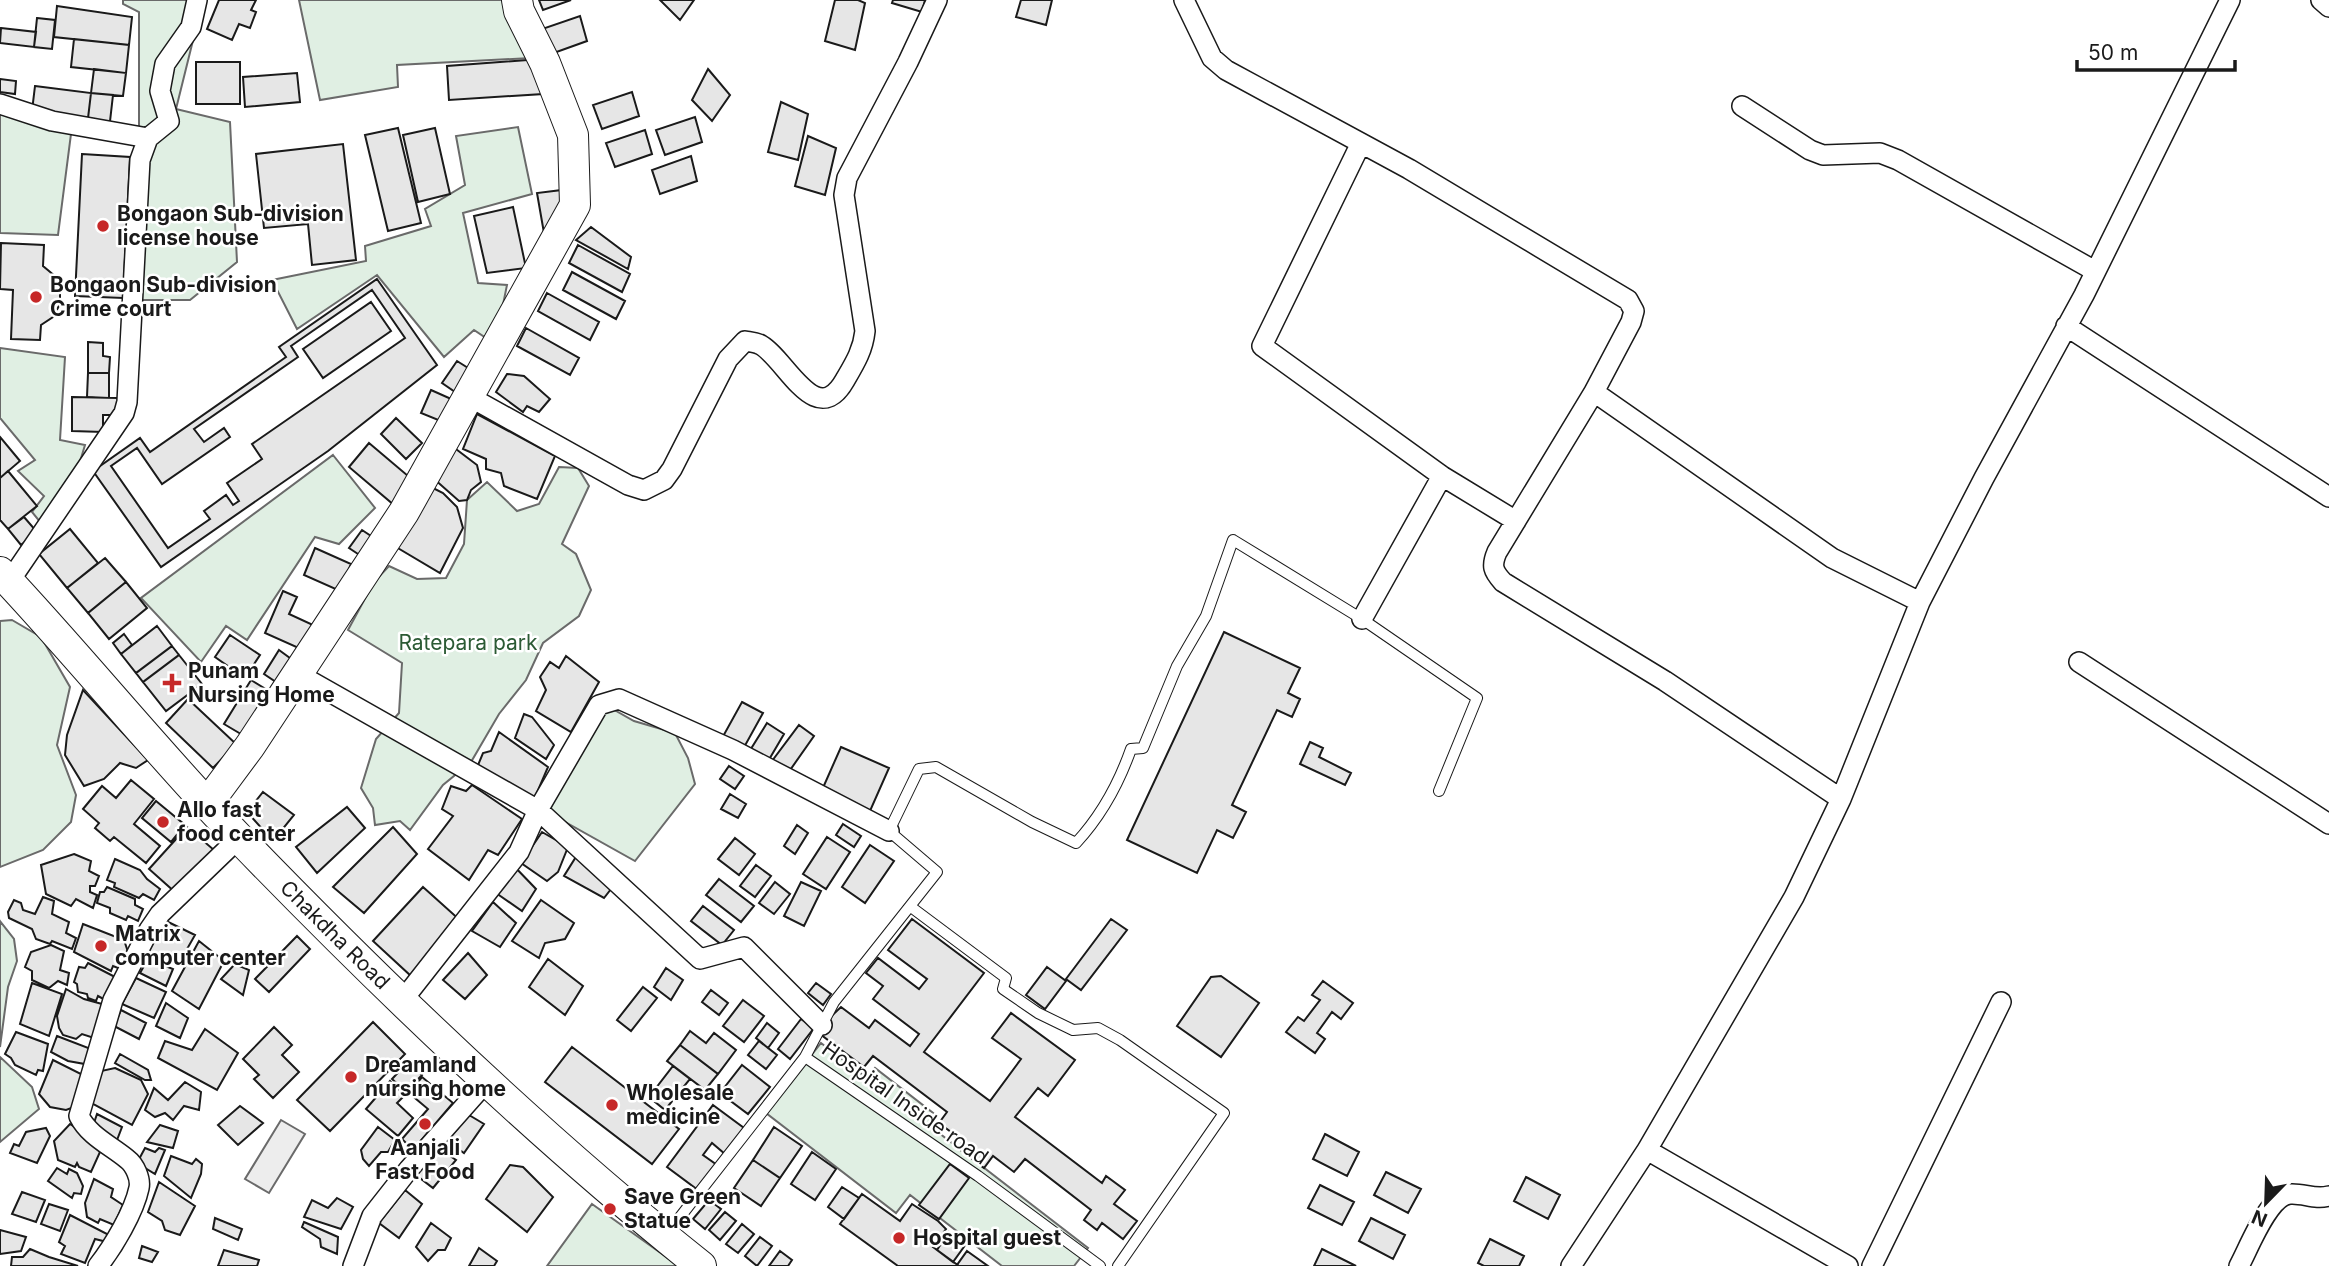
<svg xmlns="http://www.w3.org/2000/svg" width="2329" height="1266" font-family="Inter,sans-serif">
	<style>
		.green { fill: #e0efe3; stroke: #6a6a6a; stroke-width: 2 }
		.parking { fill: #ededed; stroke: #6a6a6a; stroke-width: 2 }
		.building { fill: #e6e6e6; stroke: #1a1a1a; stroke-width: 2; fill-rule: evenodd }
		.lines { fill: none; stroke-linecap: round; stroke-linejoin: round }
		.lane-casing { stroke: #1a1a1a; stroke-width: 12 }
		.street-casing { stroke: #1a1a1a; stroke-width: 22 }
		.primary-casing { stroke: #1a1a1a; stroke-width: 32 }
		.lane { stroke: #fff; stroke-width: 10 }
		.street { stroke: #fff; stroke-width: 19 }
		.primary { stroke: #fff; stroke-width: 30 }
		.poi-dot { fill: #c62828; stroke: #fff; stroke-width: 2.5 }
		.labels { text-anchor: middle; stroke-width: 5; stroke-linejoin: round; paint-order: stroke }
		.poi-label { font-size: 21px; font-weight: bold; fill: #1a1a1a; stroke: #fff; text-anchor: start }
		.park-label { font-size: 21px; fill: #2b5a34; stroke: #fff }
		.street-label { font-size: 21px; fill: #1a1a1a; stroke: #fff }
	</style>
	<rect width="100%" height="100%" fill="#fff"/>
	<!-- green -->
	<path class="green" d="M123,0H203L176,109L230,122L237,262L190,300H139V12L123,4Z
		M299,0H507L531,58L397,65L398,87L320,100Z
		M0,111L71,134L58,235L0,233Z
		M518,127L532,194L463,213L478,283L507,285L495,344L474,330L444,357L377,275L297,329L272,280L366,261L365,246L431,226L425,209L465,185L456,136Z
		M0,348L65,357L60,440L85,445L63,518L49,533L32,512L44,496L18,471L35,460L0,418Z
		M333,455L375,508L339,544L315,537L247,640L226,626L201,662L141,598Z
		M559,467L578,468L589,486L562,544L576,554L591,590L579,616L543,643L526,680L499,714L471,762L443,785L410,830L400,821L375,825L373,808L361,788L376,739L399,713L402,663L348,630L374,582L389,566L417,579L446,578L464,544L467,500L487,482L517,511L539,504Z
		M12,620L41,637L70,687L57,745L76,795L71,822L43,850L0,867V621Z
		M602,703L634,721L675,733L688,758L695,784L635,861L551,814L543,800Z
		M0,921L14,939L17,961L8,987L0,1047Z
		M821,1043L867,1078L875,1068L937,1116L930,1126L1088,1248L1074,1266H1002L910,1195L896,1213L766,1113Z
		M0,1057L32,1087L39,1109L0,1142Z
		M592,1204L679,1266H547Z"/>
	<!-- parking -->
	<path class="parking" d="M281,1120L305,1134L269,1193L245,1179Z"/>
	<!-- building -->
	<path class="building" d="M219,0H256L251,10L256,12L250,28L239,24L232,40L207,29Z
		M539,0H571L543,10Z
		M660,0H694L680,20Z
		M835,0H858L865,3L855,50L825,41Z
		M893,0H925L922,12L892,3Z
		M1021,0H1052L1046,25L1016,17Z
		M57,6L132,17L129,45L54,37Z
		M580,16L587,41L551,54L542,29Z
		M37,18L55,20L52,49L34,47Z
		M1,28L36,32L34,47L0,43Z
		M74,39L129,45L126,73L71,67Z
		M541,59L543,94L449,100L447,66Z
		M196,62H240V104H196Z
		M94,69L126,73L123,96L91,93Z
		M708,69L730,95L712,121L692,100Z
		M297,73L300,102L245,107L243,77Z
		M0,79L16,81L15,94L0,92Z
		M35,86L91,93L88,118L32,111Z
		M632,92L639,116L602,129L593,105Z
		M91,93L113,95L109,130L87,127Z
		M781,102L808,114L798,160L768,152Z
		M695,117L702,142L665,155L656,130Z
		M398,128L421,223L388,231L365,135Z
		M435,128L450,194L418,202L403,135Z
		M645,130L652,154L615,167L606,143Z
		M808,136L836,148L825,195L795,186Z
		M343,144L356,260L312,265L308,224L264,228L256,154Z
		M82,154L130,157L123,298L75,296Z
		M691,156L697,181L660,194L652,170Z
		M562,190L555,231L544,233L537,193Z
		M513,207L526,268L487,273L474,216Z
		M591,227L631,257L628,269L576,240Z
		M1,243L44,245L43,266L55,276L60,290V304L53,317L41,325L40,340L11,339L13,290L0,289Z
		M578,245L630,274L622,292L569,263Z
		M572,272L625,301L616,319L563,290Z
		M377,279L437,365L328,451L161,567L93,471L140,438L150,452L286,357L279,347ZM372,290L405,338L252,444L262,459L227,483L239,501L233,505L226,495L204,511L210,519L168,548L111,466L137,448L162,484L230,437L224,428L204,442L194,429L298,357L291,346Z
		M547,293L599,322L590,340L538,311Z
		M371,302L391,331L323,378L303,349Z
		M526,328L579,358L570,375L517,346Z
		M88,342L103,343V356L110,357L109,373H88Z
		M457,361L476,373L461,396L442,383Z
		M88,373H109V398L87,397Z
		M507,374L524,376L550,399L539,412L527,406L523,412L496,392Z
		M431,390L458,402L448,424L421,413Z
		M72,397L118,398V415H103V432L72,431Z
		M477,414L555,456L537,499L504,486L501,473L486,469V459L463,449Z
		M396,418L422,443L406,459L381,434Z
		M0,437L20,461L0,478Z
		M369,443L414,481L394,505L349,467Z
		M448,443L477,465L481,482L471,490L467,500L459,501L433,478Z
		M8,471L37,506L8,529L0,520V478Z
		M427,485L443,493L457,507L463,528L440,573L391,544Z
		M24,517L37,532L21,545L8,529Z
		M70,529L98,563L67,588L39,554Z
		M362,530L374,538L361,556L349,548Z
		M315,548L351,564L340,591L304,575Z
		M105,558L126,582L88,613L67,588Z
		M126,582L147,608L109,639L88,613Z
		M283,591L297,597L289,614L313,625L303,650L265,633Z
		M157,626L172,646L136,673L121,654Z
		M1224,632L1300,668L1288,693L1300,699L1292,717L1277,710L1232,805L1246,812L1233,838L1217,830L1197,873L1127,840Z
		M124,634L132,645L121,654L113,643Z
		M230,635L260,655L245,678L215,657Z
		M172,646L179,655L143,682L136,673Z
		M279,650L294,661L279,684L264,674Z
		M179,655L202,684L166,711L143,682Z
		M566,656L599,682L571,732L536,711L546,690L540,677L550,662L559,668Z
		M251,680L282,699L251,740L224,724Z
		M83,690L148,760L136,768L120,763L104,779L84,786L65,755L67,735Z
		M188,699L236,744L213,768L166,723Z
		M742,702L763,713L742,751L721,740Z
		M524,714L532,717L554,745L546,759L515,738Z
		M767,723L784,734L767,763L749,752Z
		M799,725L814,736L788,773L772,761Z
		M499,732L548,767L533,802L476,770L483,753L491,751Z
		M1310,742L1323,748L1319,757L1351,773L1345,785L1300,764Z
		M841,747L889,768L870,811L822,790Z
		M729,766L744,776L735,789L720,779Z
		M131,780L154,799L134,824L160,846L146,863L114,837L110,841L95,828L99,823L83,809L102,786L116,798Z
		M472,785L522,819L498,855L488,850L469,880L428,849L453,816L442,809L451,786L466,791Z
		M263,792L294,815L273,841L247,812Z
		M730,794L746,804L738,818L721,809Z
		M156,801L185,825L171,842L142,818Z
		M347,807L365,828L317,873L296,847Z
		M843,824L861,836L854,847L836,835Z
		M797,825L808,833L795,854L784,846Z
		M187,827L214,850L176,893L149,869Z
		M393,827L417,854L364,913L333,887Z
		M542,832L568,847L558,872L547,881L521,863Z
		M827,837L850,852L826,889L803,874Z
		M735,838L755,854L739,875L718,859Z
		M870,845L894,861L865,903L842,887Z
		M579,852L618,880L604,898L564,876Z
		M74,854L91,861L89,871L99,876L95,886H90V892L97,895L93,908L76,899L71,906L46,894L41,865Z
		M115,859L140,870L147,879L160,889L154,900L143,894L139,898L114,887L115,883L107,880Z
		M512,864L536,889L522,911L496,893Z
		M756,865L771,876L755,897L740,886Z
		M719,879L754,906L741,922L706,895Z
		M775,882L790,894L774,914L759,903Z
		M801,882L821,891L804,926L784,916Z
		M107,887L135,899V905L143,909L138,921L128,916L126,920L110,913V908L97,903L100,892H104Z
		M423,887L462,922L411,976L373,941Z
		M43,897L54,901L52,914L69,922L66,933L76,938L72,949L52,941L50,944L36,939L32,929L9,918L8,912L14,900L21,903L23,910L35,914Z
		M541,900L574,923L565,939L545,943L539,958L512,941Z
		M493,902L516,923L500,947L472,931Z
		M703,906L734,930L722,945L691,921Z
		M912,919L984,973L924,1052L990,1101L1021,1059L992,1038L1011,1013L1075,1060L1048,1096L1038,1088L1015,1117L1102,1183L1106,1176L1125,1190L1114,1204L1137,1221L1123,1239L1102,1223L1097,1230L1084,1220L1091,1210L1025,1159L1014,1172L993,1156L984,1168L958,1148L963,1141L939,1123L947,1112L873,1056L864,1067L820,1034L822,1025L841,1007L869,1028L875,1020L910,1046L919,1034L873,999L883,986L866,973L878,958L919,989L927,979L888,950Z
		M1111,919L1127,930L1081,990L1066,979Z
		M164,920L195,935L178,965L144,950Z
		M83,924L124,940L129,955L123,970L113,966L111,971L74,952Z
		M297,936L310,949L269,992L255,979Z
		M199,941L224,961L199,1009L172,991Z
		M51,945L64,951L60,970L69,973L67,985L58,981L49,988L32,980V971L25,967L31,952Z
		M468,953L487,975L465,999L443,980Z
		M148,959L173,969L166,986L140,973Z
		M548,959L583,986L565,1015L529,987Z
		M88,963L119,979L109,1002L98,996L96,1001L88,998L87,994L78,992L77,984L74,982L79,967L85,968Z
		M235,964L249,970L243,995L221,979Z
		M1047,967L1066,981L1045,1009L1026,995Z
		M666,968L683,980L671,1000L654,987Z
		M1221,976L1259,1003L1221,1057L1177,1026L1211,977Z
		M136,978L166,992L154,1018L122,1004Z
		M1323,981L1353,1003L1341,1019L1332,1012L1317,1033L1325,1039L1315,1053L1286,1032L1298,1017L1304,1021L1320,1000L1312,995Z
		M32,983L62,994L49,1036L20,1024Z
		M816,983L831,994L823,1005L808,993Z
		M643,987L657,998L631,1031L617,1020Z
		M66,989L84,999L102,1004L94,1038L82,1034L76,1039L63,1035L59,1028L57,1016Z
		M711,990L728,1003L719,1015L702,1002Z
		M743,1000L764,1016L744,1042L723,1026Z
		M166,1003L188,1018L180,1038L156,1026Z
		M121,1010L146,1023L139,1039L114,1026Z
		M801,1019L814,1028L790,1059L778,1049Z
		M373,1022L405,1054L330,1131L297,1100Z
		M767,1023L779,1033L768,1048L756,1038Z
		M274,1027L292,1045L282,1055L299,1072L273,1098L254,1079L259,1075L243,1059Z
		M205,1029L238,1053L217,1090L158,1058L165,1041L192,1050Z
		M690,1031L706,1043L714,1033L736,1050L718,1074L680,1045Z
		M16,1032L48,1044L43,1071L38,1070L36,1075L15,1065L11,1058L5,1054Z
		M57,1036L91,1049L85,1064L68,1061L51,1052Z
		M759,1041L777,1055L766,1069L748,1055Z
		M680,1045L718,1074L705,1090L667,1061Z
		M572,1047L679,1129L652,1164L545,1082Z
		M120,1054L148,1070L151,1080H145L115,1063Z
		M53,1060L83,1075L77,1106L66,1110L50,1107L39,1094Z
		M408,1062L422,1075L406,1092L392,1079Z
		M742,1065L770,1087L748,1114L720,1093Z
		M673,1066L690,1079L665,1110L649,1097Z
		M115,1068L141,1080L148,1094L132,1125L93,1104L92,1090L101,1071Z
		M422,1077L453,1103L413,1150L402,1139L428,1109L409,1093Z
		M390,1081L405,1095L397,1103L413,1118L398,1136L366,1109Z
		M185,1082L201,1092L199,1110L184,1106L173,1120L165,1113L155,1117L145,1110L154,1088L168,1100Z
		M713,1105L744,1128L725,1154L712,1143L703,1155L717,1165L698,1190L667,1167Z
		M240,1106L263,1123L238,1145L218,1125Z
		M97,1114L122,1127L117,1140L93,1126Z
		M469,1115L484,1124L464,1153L447,1141Z
		M70,1124L98,1142L96,1148L100,1152L91,1172L79,1167L77,1163L75,1167L58,1160L54,1141Z
		M160,1125L178,1131L173,1148L147,1142Z
		M378,1127L395,1140L388,1152H381L369,1166L363,1159L361,1150Z
		M774,1127L802,1146L780,1178L753,1160Z
		M46,1128L50,1136L37,1163L10,1153L14,1144L19,1146L26,1132Z
		M1325,1134L1359,1152L1347,1176L1313,1159Z
		M145,1148L155,1152L159,1148L165,1150L155,1174L137,1163Z
		M438,1148L456,1160L433,1188L416,1175Z
		M812,1152L836,1169L815,1200L791,1184Z
		M171,1156L192,1164L196,1159L202,1164L201,1174L191,1198L164,1176Z
		M753,1160L780,1178L761,1206L734,1188Z
		M950,1164L969,1178L939,1219L919,1205Z
		M510,1165L523,1167L553,1197L527,1232L486,1199Z
		M57,1168L67,1174L69,1169L77,1173L83,1186L81,1194L74,1193L72,1198L48,1181Z
		M1386,1172L1421,1189L1408,1213L1374,1195Z
		M1526,1177L1560,1195L1548,1219L1514,1201Z
		M94,1179L113,1189L111,1197L123,1205L114,1225L100,1219L98,1223L87,1217L85,1203Z
		M159,1182L195,1206L180,1235L165,1230L162,1221L148,1212Z
		M1320,1185L1354,1202L1342,1225L1308,1208Z
		M842,1187L859,1198L844,1219L828,1207Z
		M405,1190L422,1204L399,1238L379,1223Z
		M22,1192L45,1200L36,1222L12,1214Z
		M862,1194L900,1221L912,1204L938,1221L946,1229L933,1247L959,1266H898L840,1224Z
		M337,1198L353,1207L341,1229L304,1217L312,1200L328,1208Z
		M709,1200L721,1209L705,1229L693,1219Z
		M49,1204L68,1210L60,1231L41,1224Z
		M725,1212L736,1221L720,1240L709,1230Z
		M70,1215L109,1235L107,1242L95,1239L85,1263L61,1254L65,1246L59,1242Z
		M215,1218L242,1229L238,1240L213,1229Z
		M1371,1218L1405,1235L1393,1259L1359,1241Z
		M304,1222L338,1237L337,1254L321,1247L320,1239L302,1227Z
		M431,1223L451,1238L445,1250H438L428,1261L416,1247Z
		M742,1224L754,1234L738,1253L726,1244Z
		M0,1230L26,1237L21,1251L0,1254Z
		M949,1232L966,1244L953,1262L937,1250Z
		M760,1237L772,1246L757,1266L745,1256Z
		M1490,1239L1524,1256L1519,1266H1484L1478,1263Z
		M142,1246L158,1252L152,1262L139,1258Z
		M479,1248L497,1261L494,1266H469Z
		M30,1249L49,1257L78,1266H11L12,1257H23Z
		M1322,1249L1356,1266H1314Z
		M224,1250L259,1260L257,1266H218Z
		M780,1251L792,1260L788,1266H769Z
		M967,1251L988,1266H959L957,1265Z"/>
	<g class="lines">
		<!-- lane casing -->
		<g class="lane-casing">
			<path id="lane" d="M911,907L1006,978L1003,989L1038,1013L1073,1030L1098,1028L1120,1040L1224,1113L1118,1266
				M805,1057L834,1002L937,872L889,831L919,769L936,767L1032,822L1076,843C1101,816 1119,783 1131,749L1143,748L1177,666L1206,616L1233,540L1362,619L1477,698L1439,791
				M666,1235L805,1057L978,1176L1100,1266"/>
		</g>
		<!-- street casing -->
		<g class="street-casing">
			<path id="street" d="M1184,0L1212,58L1226,70L1409,169L1628,300L1634,311L1631,322L1594,392L1832,558L1920,602
				M2321,0L2329,7
				M0,104L52,121L148,138
				M1742,106L1810,150L1823,155L1880,153L1898,160L2095,271
				M1361,143L1262,346L1442,476
				M2066,326L2329,497
				M1594,392L1497,552C1491,566 1493,571 1503,582L1665,681L1841,799
				M470,397L628,485L644,490L664,480L672,469L728,359L745,341C751,342 756,342 761,345C786,359 816,431 845,380C855,363 863,350 865,331L844,195L847,178L908,62L937,0
				M9,582L124,413L127,402L140,160L148,138L169,121L160,91L165,64L191,27L197,0
				M1362,619L1442,476L1516,521
				M2079,662L2329,824
				M298,674L538,810L700,959L744,947L822,1025
				M402,1001L519,852L538,810L599,705L619,699L733,750L889,831
				M1647,1150L1848,1266
				M98,1266C113,1247 134,1212 139,1188C141,1179 135,1165 127,1159C110,1145 89,1136 79,1116L113,1000L149,930L160,914L239,838
				M353,1266L372,1216L409,1169L487,1081
				M1571,1266L1647,1150L1794,897L1841,799L1920,602L1984,478L2084,295L2230,0
				M1872,1266L2001,1002
				M2239,1266C2249,1248 2268,1196 2290,1194C2304,1193 2315,1200 2329,1196"/>
		</g>
		<!-- primary casing -->
		<g class="primary-casing">
			<g id="primary">
				<path id="s1" d="M0,572C82,659 157,753 240,839C386,990 538,1136 701,1266"/>
				<path d="M207,804L250,746L404,512L575,205L573,135L545,63L519,11L517,0"/>
			</g>
		</g>
		<!-- lane -->
		<use href="#lane" class="lane"/>
		<!-- street -->
		<use href="#street" class="street"/>
		<!-- primary -->
		<use href="#primary" class="primary"/>
	</g>
	<!-- markers -->
	<g class="poi-dot">
		<circle cx="103" cy="226" r="7"/>
		<circle cx="36" cy="297" r="7"/>
		<path d="M168.5 672.5h7v7h7v7h-7v7h-7v-7h-7v-7h7z"/>
		<circle cx="163" cy="822" r="7"/>
		<circle cx="101" cy="946" r="7"/>
		<circle cx="351" cy="1077" r="7"/>
		<circle cx="612" cy="1105" r="7"/>
		<circle cx="425" cy="1124" r="7"/>
		<circle cx="610" cy="1209" r="7"/>
		<circle cx="899" cy="1238" r="7"/>
	</g>
	<g class="labels">
		<!-- poi labels -->
		<g class="poi-label">
			<text x="117" y="221">Bongaon Sub-division<tspan x="117" dy="24">license house</tspan></text>
			<text x="50" y="292">Bongaon Sub-division<tspan x="50" dy="24">Crime court</tspan></text>
			<text x="188" y="678">Punam<tspan x="188" dy="24">Nursing Home</tspan></text>
			<text x="177" y="817">Allo fast<tspan x="177" dy="24">food center</tspan></text>
			<text x="115" y="941">Matrix<tspan x="115" dy="24">computer center</tspan></text>
			<text x="365" y="1072">Dreamland<tspan x="365" dy="24">nursing home</tspan></text>
			<text x="626" y="1100">Wholesale<tspan x="626" dy="24">medicine</tspan></text>
			<text x="425" y="1155" text-anchor="middle">Aanjali<tspan x="425" dy="24">Fast Food</tspan></text>
			<text x="624" y="1204">Save Green<tspan x="624" dy="24">Statue</tspan></text>
			<text x="913" y="1245">Hospital guest</text>
		</g>
		<!-- park labels -->
		<g class="park-label">
			<text x="468" y="650">Ratepara park</text>
		</g>
		<!-- street labels -->
		<g class="street-label">
			<text dy="7" stroke="none"><textPath href="#s1" startOffset="494">Chakdha Road</textPath></text>
			<text transform="translate(905 1103) rotate(35)" y="7">Hospital Inside road</text>
		</g>
	</g>
	<!-- north arrow -->
	<g transform="translate(2266 1203) rotate(203)" stroke="#ffffff" stroke-width="5" paint-order="stroke">
	<path d="M0-5L12 26L0 18L-12 26Z" fill="#1a1a1a"/>
	<text y="-10" font-size="19" font-weight="bold" text-anchor="middle" fill="#1a1a1a">N</text>
	</g>
	<!-- scale -->
	<path d="M2077 60v10h158v-10" fill="none" stroke="#1a1a1a" stroke-width="3.5"/>
	<text x="2088" y="60" font-size="21" fill="#1a1a1a" stroke="#ffffff" stroke-width="5" paint-order="stroke">50 m</text>
</svg>
